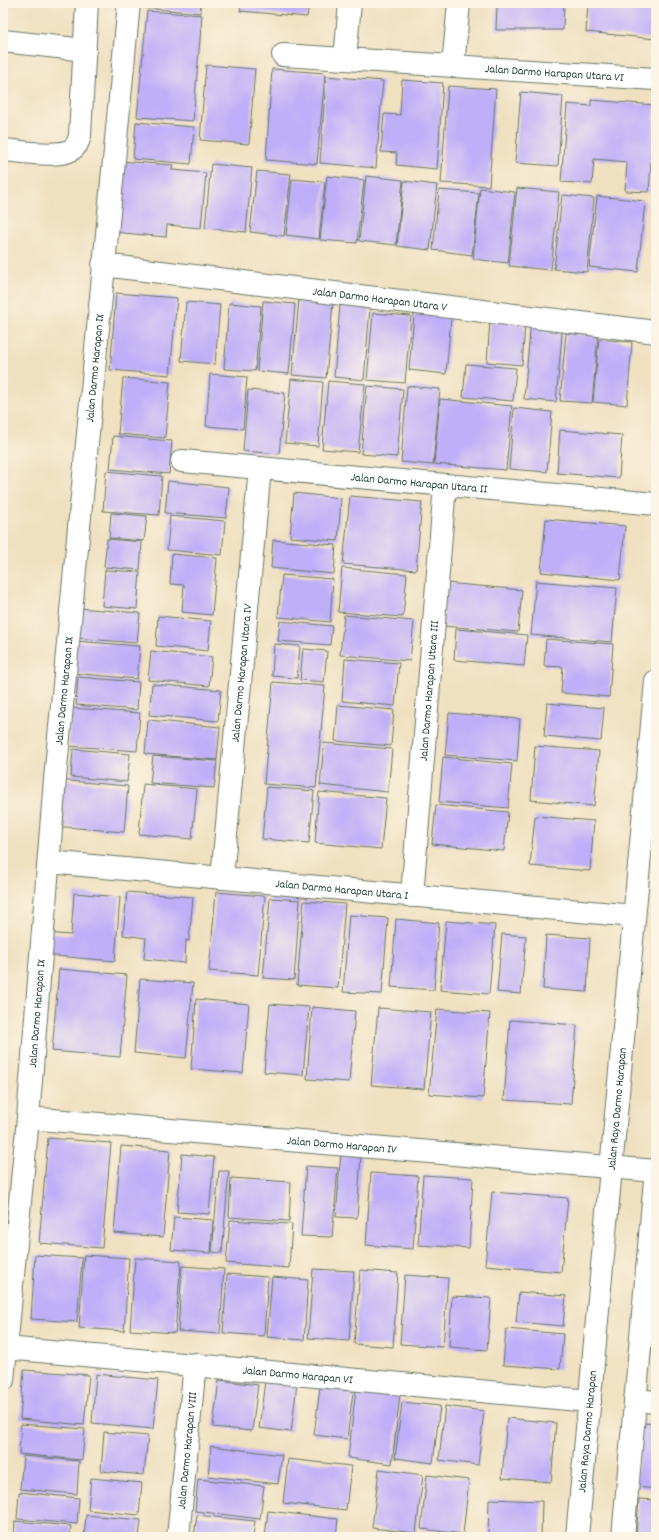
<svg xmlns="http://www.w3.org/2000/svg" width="659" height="1540" font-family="Dekko,sans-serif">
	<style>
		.building { fill: #bfaff8 }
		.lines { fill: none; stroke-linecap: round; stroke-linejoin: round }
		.minor-casing { stroke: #687665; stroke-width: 24 }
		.minor { stroke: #fff; stroke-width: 22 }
		.labels { text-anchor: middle; stroke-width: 3.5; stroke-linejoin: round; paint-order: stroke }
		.street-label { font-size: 12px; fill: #1f3d34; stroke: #fcf5e5 }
	</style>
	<rect width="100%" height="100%" fill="#fcf5e5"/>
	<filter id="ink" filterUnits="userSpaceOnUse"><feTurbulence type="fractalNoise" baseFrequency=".025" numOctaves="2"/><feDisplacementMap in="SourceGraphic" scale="8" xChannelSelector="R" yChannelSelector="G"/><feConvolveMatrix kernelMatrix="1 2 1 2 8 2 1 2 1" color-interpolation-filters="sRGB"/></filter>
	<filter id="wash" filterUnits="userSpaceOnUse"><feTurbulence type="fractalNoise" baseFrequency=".012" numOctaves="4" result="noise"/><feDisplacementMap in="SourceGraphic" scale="16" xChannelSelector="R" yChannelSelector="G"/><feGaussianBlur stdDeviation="0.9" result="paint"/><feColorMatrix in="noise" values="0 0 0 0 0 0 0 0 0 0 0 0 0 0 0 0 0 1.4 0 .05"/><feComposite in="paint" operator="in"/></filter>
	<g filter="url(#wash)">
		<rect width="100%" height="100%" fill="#efe0c0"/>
		<g id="blocks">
			<!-- building -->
			<path class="building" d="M145,3H201L200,13L145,8Z
				M241,3H309L307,17L240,11Z
				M497,3H564L563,30H496Z
				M588,3H656V39L586,32Z
				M147,11L202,15L193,121L137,117Z
				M206,65L255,69L249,144L200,140Z
				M272,69L325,73L317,164L266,160Z
				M326,76L383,81L376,168L320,163Z
				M402,80L443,83L437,169L396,165L397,153L381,152L384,114L400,115Z
				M448,86L496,89L489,186L441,183Z
				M521,92L563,96L558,166L515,163Z
				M591,100L655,105L649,192L625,191L627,162L594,159L592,184L561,182L567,104L591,106Z
				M136,122L194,127L191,164L133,159Z
				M119,161L173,165L172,170L206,173L201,228L167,225L166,237L113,232Z
				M211,164L252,168L246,232L205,228Z
				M257,171L291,174L284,236L250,232Z
				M327,176L364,180L357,243L320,240Z
				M366,176L403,180L396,245L359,241Z
				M292,179L325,182L319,239L286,235Z
				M404,181L437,185L430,250L397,246Z
				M480,188L515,192L508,263L473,259Z
				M517,188L559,192L551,270L509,266Z
				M439,190L479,193L472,255L433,250Z
				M562,195L594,198L587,272L554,269Z
				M597,196L645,201L638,272L589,267Z
				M116,293L177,298L170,375L110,370Z
				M299,300L333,303L326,378L292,375Z
				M263,301L295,304L289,374L257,371Z
				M186,302L220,305L215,364L181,361Z
				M229,303L261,306L255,371L224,369Z
				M340,305L370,308L364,380L334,377Z
				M373,313L411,316L405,383L367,380Z
				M414,314L451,318L446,374L409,370Z
				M531,320L563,323L556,402L524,399Z
				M490,321L525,324L522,365L487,362Z
				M566,333L598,336L592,403L560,401Z
				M599,339L632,342L627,405L593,402Z
				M466,364L516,368L513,401L463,397Z
				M210,374L247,377L243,429L206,426Z
				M123,378L170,382L165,438L118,434Z
				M291,379L323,382L318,446L285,443Z
				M328,381L365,384L358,452L322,449Z
				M367,386L403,389L397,457L361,454Z
				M407,386L440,389L433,465L401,462Z
				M248,390L285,393L279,454L243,451Z
				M440,399L512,406L506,470L434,464Z
				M514,408L552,412L547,472L509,469Z
				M560,430L622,435L619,478L557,473Z
				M113,436L172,441L169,474L110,469Z
				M106,471L162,476L159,515L103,511Z
				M168,481L229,487L226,518L165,513Z
				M294,493L341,498L338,541L290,537Z
				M350,496L422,502L416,570L343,564Z
				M111,513L147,516L144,541L109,538Z
				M170,516L225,521L222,555L167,550Z
				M546,519L625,526L620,580L541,572Z
				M107,539L142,542L140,570L104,567Z
				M273,540L336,545L334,574L271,568Z
				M172,554L217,558L212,615L182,612L184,585L170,584Z
				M342,568L407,574L403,617L338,612Z
				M105,570L140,572L137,609L102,606Z
				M282,575L333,579L330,622L278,617Z
				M536,581L617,588L612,642L531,635Z
				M446,583L522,590L518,632L442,626Z
				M78,608L140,613L137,643L75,638Z
				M344,615L414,621L410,661L340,655Z
				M158,616L211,621L208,651L156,646Z
				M280,621L332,626L330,645L278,641Z
				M456,629L527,635L524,666L454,660Z
				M546,639L613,644L609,697L561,693L563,667L544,666Z
				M75,641L140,646L137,679L72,673Z
				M274,644L300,646L297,678L272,676Z
				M303,649L327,651L324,682L300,680Z
				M151,651L212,657L209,686L148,680Z
				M345,659L399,663L395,706L342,701Z
				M78,677L139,682L137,710L76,705Z
				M273,682L325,686L316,788L264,784Z
				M152,684L221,690L218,721L149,715Z
				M547,703L604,708L601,741L544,736Z
				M338,705L394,710L391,746L335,741Z
				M71,708L140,713L137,751L69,746Z
				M449,713L520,719L517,761L445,755Z
				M148,720L220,727L217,760L145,754Z
				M324,743L392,749L388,792L320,785Z
				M535,746L599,751L594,806L531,800Z
				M73,749L130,754L127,782L71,777Z
				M153,756L217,761L214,788L150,783Z
				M443,757L512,764L508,808L439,802Z
				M58,780L128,786L124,832L54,826Z
				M143,784L197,789L192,839L139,834Z
				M267,787L314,791L309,843L262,839Z
				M319,792L386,798L381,849L315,843Z
				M436,805L508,812L504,851L432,844Z
				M535,816L594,821L590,871L530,866Z
				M127,892L193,897L189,941L186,940L185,963L144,959L146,938L123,935Z
				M216,892L265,896L258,975L209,971Z
				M74,893L120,897L115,961L43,955L45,933L71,935Z
				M270,898L300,900L294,980L263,978Z
				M304,901L345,904L338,988L297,985Z
				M349,915L388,918L382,994L343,992Z
				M396,919L439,923L434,990L391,987Z
				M446,921L495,925L489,994L440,990Z
				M502,934L526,936L521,994L497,992Z
				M546,935L590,938L587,992L543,989Z
				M59,969L127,975L120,1057L52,1051Z
				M140,979L193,983L186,1058L134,1053Z
				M196,999L249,1004L243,1073L191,1069Z
				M270,1004L309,1007L303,1075L264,1072Z
				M312,1007L355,1011L349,1082L307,1079Z
				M378,1008L431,1012L424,1089L371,1085Z
				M437,1009L490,1013L483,1098L429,1094Z
				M510,1020L577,1025L571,1104L504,1100Z
				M48,1138L111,1143L102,1248L39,1243Z
				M121,1146L170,1150L163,1237L114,1233Z
				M341,1151L361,1153L357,1218L336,1217Z
				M182,1154L214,1157L209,1214L177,1212Z
				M306,1166L338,1168L332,1237L301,1236Z
				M219,1171H229L222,1253L212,1252Z
				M371,1173L418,1176L413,1249L366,1245Z
				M423,1175L473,1178L469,1248L418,1245Z
				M231,1178L291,1182L289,1221L229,1217Z
				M492,1192L568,1198L561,1272L485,1265Z
				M174,1217L213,1220L211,1253L171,1250Z
				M230,1220L292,1224L289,1268L226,1263Z
				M35,1255L82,1258L77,1322L31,1319Z
				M84,1255L129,1258L124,1331L79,1328Z
				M135,1258L181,1261L175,1333L130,1330Z
				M182,1266L224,1269L220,1334L178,1331Z
				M313,1269L354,1271L349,1341L308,1338Z
				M360,1270L398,1273L393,1347L354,1344Z
				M227,1274L268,1277L264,1336L223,1333Z
				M405,1275L448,1278L443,1347L400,1344Z
				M272,1277L308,1280L304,1340L267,1337Z
				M519,1292L566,1296L563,1326L516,1322Z
				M452,1296L491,1298L487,1350L449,1347Z
				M655,1314H656V1358L652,1353Z
				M506,1329L563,1334L560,1369L503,1365Z
				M24,1370L89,1375L84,1425L20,1419Z
				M96,1374L158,1380L153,1429L92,1423Z
				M219,1380L258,1385L252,1431L213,1427Z
				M265,1380L297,1384L291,1432L259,1428Z
				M357,1380L401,1386L392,1464L348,1458Z
				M320,1387L353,1391L347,1439L314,1435Z
				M402,1402L440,1406L433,1463L395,1458Z
				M445,1406L484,1411L478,1465L439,1460Z
				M507,1418L556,1423L551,1482L502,1478Z
				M642,1423L656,1424V1489L636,1487Z
				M21,1424L85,1429L82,1460L19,1454Z
				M104,1432L148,1436L144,1475L101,1471Z
				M211,1446L282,1455L278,1484L208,1476Z
				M23,1456L79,1461L77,1494L20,1489Z
				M288,1459L351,1466L346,1510L283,1503Z
				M379,1469L423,1475L416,1533L372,1528Z
				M427,1475L469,1480L463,1534L421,1529Z
				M91,1478L142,1483L139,1515L88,1510Z
				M198,1479L264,1486L260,1519L195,1511Z
				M19,1492L79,1498L77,1524L17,1519Z
				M489,1499L542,1501L541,1537H488Z
				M639,1499L656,1500V1537H636Z
				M268,1511L338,1519L336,1537H265Z
				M86,1515L141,1520L139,1537H84Z
				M197,1515L255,1521L253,1537H194Z
				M15,1521L71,1526L70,1537H14Z"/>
		</g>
	</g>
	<g filter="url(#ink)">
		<use href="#blocks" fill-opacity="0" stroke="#687665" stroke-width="1"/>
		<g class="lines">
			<!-- minor casing -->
			<g class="minor-casing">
				<g id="minor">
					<path d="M3,41L85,50"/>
					<path id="s1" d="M283,55L656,79"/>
					<path d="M345,59L350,3"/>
					<path d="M453,66L459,3"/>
					<path d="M3,150C19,151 57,158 71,150C76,147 79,141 80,135L87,3"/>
					<path id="s2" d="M103,265L656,332"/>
					<path id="s3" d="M182,461L656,504"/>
					<path id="s4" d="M49,862L634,916"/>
					<path id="s5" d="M222,878L260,468"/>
					<path id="s6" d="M412,896L445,485"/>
					<path id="s7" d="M28,1118L656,1171"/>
					<path id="s8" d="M6,1348L590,1401"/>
					<path id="s9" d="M3,1380L28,1118L55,779L129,3"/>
					<path d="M635,1400L656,1402"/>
					<path id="s10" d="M178,1537L195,1364"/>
					<path id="s11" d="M577,1537L656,681"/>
					<path d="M623,1537L656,1169"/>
				</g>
			</g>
			<!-- minor -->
			<use href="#minor" class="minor"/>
		</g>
	</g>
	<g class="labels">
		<!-- street labels -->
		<g class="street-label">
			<text dy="4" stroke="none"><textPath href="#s1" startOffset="272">Jalan Darmo Harapan Utara VI</textPath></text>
			<text dy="4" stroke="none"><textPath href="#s2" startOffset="279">Jalan Darmo Harapan Utara V</textPath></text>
			<text dy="4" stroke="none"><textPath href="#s9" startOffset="1016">Jalan Darmo Harapan IX</textPath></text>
			<text dy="4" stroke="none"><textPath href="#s3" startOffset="238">Jalan Darmo Harapan Utara II</textPath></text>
			<text dy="4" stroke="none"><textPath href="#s5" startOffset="206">Jalan Darmo Harapan Utara IV</textPath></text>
			<text dy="4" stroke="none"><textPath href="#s6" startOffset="206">Jalan Darmo Harapan Utara III</textPath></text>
			<text dy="4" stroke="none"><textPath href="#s9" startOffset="692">Jalan Darmo Harapan IX</textPath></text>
			<text dy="4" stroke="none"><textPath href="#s4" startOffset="294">Jalan Darmo Harapan Utara I</textPath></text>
			<text dy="4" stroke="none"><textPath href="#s9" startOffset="368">Jalan Darmo Harapan IX</textPath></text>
			<text dy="4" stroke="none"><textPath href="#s11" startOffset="430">Jalan Raya Darmo Harapan</textPath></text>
			<text dy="4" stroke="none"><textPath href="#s7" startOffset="315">Jalan Darmo Harapan IV</textPath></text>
			<text dy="4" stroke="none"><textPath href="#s8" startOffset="293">Jalan Darmo Harapan VI</textPath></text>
			<text dy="4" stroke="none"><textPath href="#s11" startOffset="106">Jalan Raya Darmo Harapan</textPath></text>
			<text dy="4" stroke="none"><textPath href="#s10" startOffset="87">Jalan Darmo Harapan VIII</textPath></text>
		</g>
	</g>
	<!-- margin -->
	<rect width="659" height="1540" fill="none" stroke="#fcf5e5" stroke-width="16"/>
</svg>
